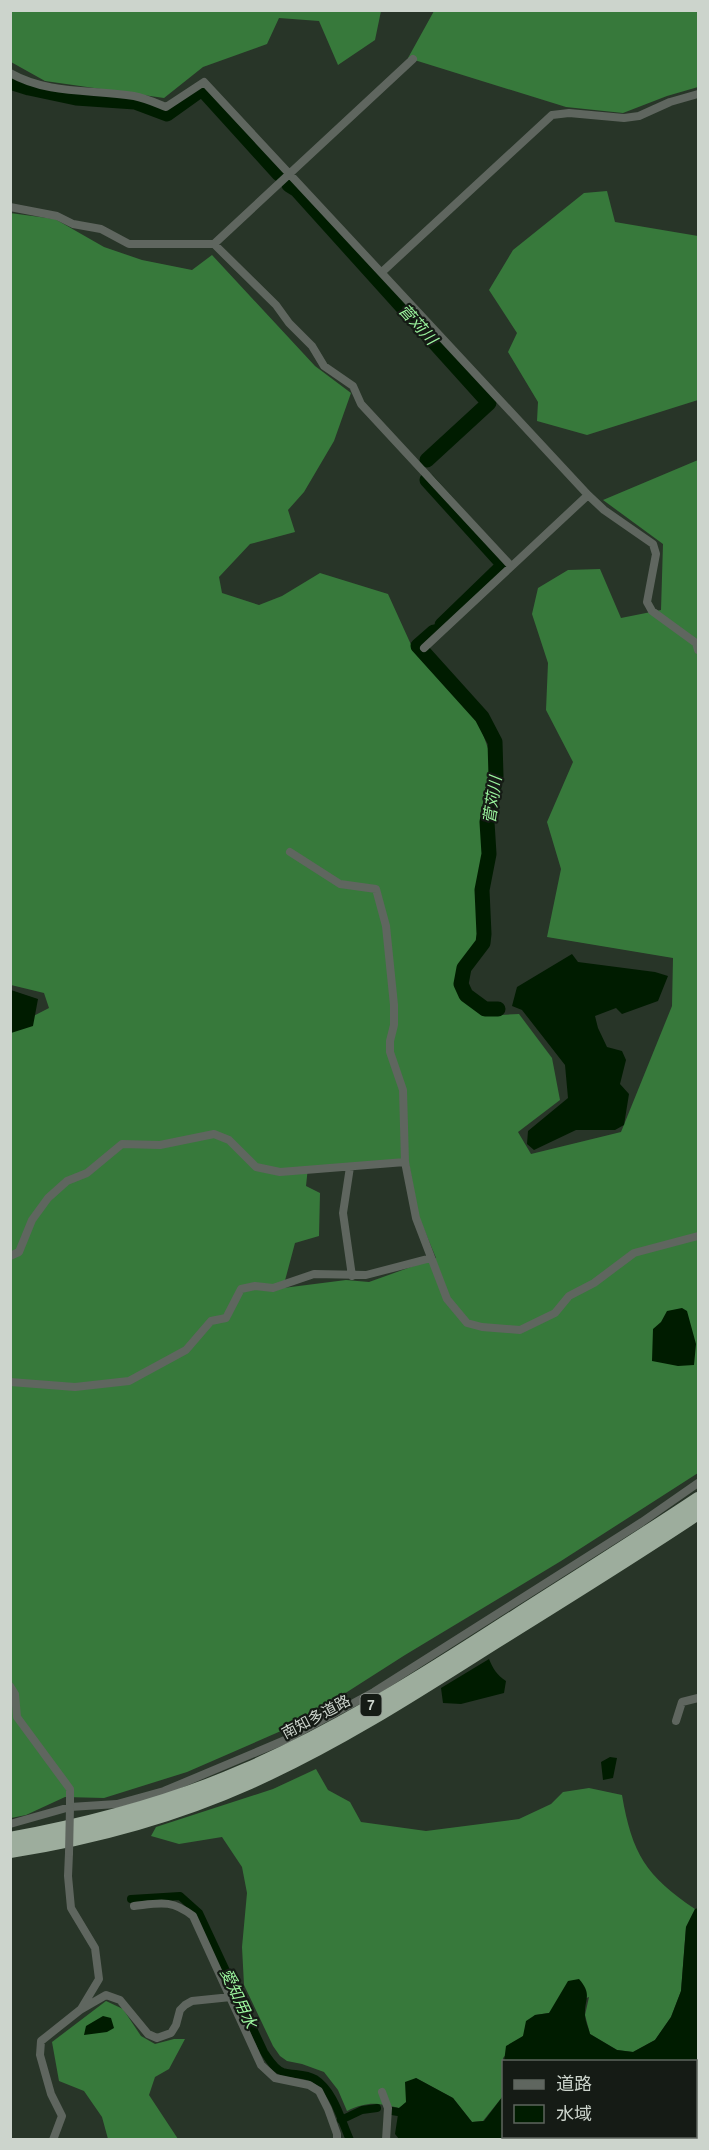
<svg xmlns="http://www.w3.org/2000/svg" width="709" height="2150" font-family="Helvetica,'Noto Sans JP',sans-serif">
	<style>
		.forest { fill: #37793b; fill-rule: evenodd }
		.water { fill: #001c00 }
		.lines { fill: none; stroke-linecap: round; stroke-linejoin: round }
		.canal { stroke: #001c00; stroke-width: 8 }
		.river { stroke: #001c00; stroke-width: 15 }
		.minor { stroke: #5f665f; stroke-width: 8 }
		.motorway { stroke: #9dad9d; stroke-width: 14 }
		.minor-bridge { stroke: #5f665f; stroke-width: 8 }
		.labels { text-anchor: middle; stroke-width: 4.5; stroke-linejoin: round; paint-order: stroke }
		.shield { fill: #151b15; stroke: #959c95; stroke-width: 1.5 }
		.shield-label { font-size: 14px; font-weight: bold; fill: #ccd4cc }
		.street-label { font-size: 15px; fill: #ccd4cc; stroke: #151b15 }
		.water-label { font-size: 16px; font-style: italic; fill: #9bf59e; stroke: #151b15 }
	</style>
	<rect width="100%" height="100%" fill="#283528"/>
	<!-- forest -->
	<path class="forest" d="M11,11H381L375,40L338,65L319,21L279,18L267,44L203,67L164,98L45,81L11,62Z
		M434,11H698V87L667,96L623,113L566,107L408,58Z
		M607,191L615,222L698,236V400L587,435L537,421L538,402L508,352L517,333L489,290L513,250L584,193Z
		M10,213L55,219L104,247L142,260L192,270L212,255L315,366L351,393L334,441L304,492L288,510L295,532L250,544L219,577L222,593L259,605L282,596L320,573L388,594L413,649L477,717L492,760L481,822L483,853L477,890L480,934L460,967L457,984L482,1016L519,1014L552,1058L560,1100L518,1132L531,1154L621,1132L672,1006L673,958L547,937L561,869L547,822L573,762L546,710L548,663L532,614L538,588L568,570L600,569L621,618L661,610L663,544L603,500L698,460V1473L561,1561L405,1655L297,1724L187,1772L104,1798L65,1797L26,1815L11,1818L10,1028L49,1008L44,993L11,985ZM408,1159L419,1217L436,1258L369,1282L346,1280L283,1288L295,1243L319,1236L320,1193L306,1186L308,1167Z
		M316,1769L328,1790L350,1802L361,1822L426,1831L519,1819L551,1804L563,1792L589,1788L622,1795C632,1854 646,1876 695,1909L686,1927L681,1991L671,2017L655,2040L633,2052L617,2050L590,2034L585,2015L589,1997L549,2013L535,2015L523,2036L503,2058V2096L483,2121L472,2122L453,2098L416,2078L406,2103L399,2108C376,2103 369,2101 347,2111L338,2090L324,2072L302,2064L287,2061L280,2056L273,2046L244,1985L242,1947L247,1893L242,1867L222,1837L179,1844L151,1836L156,1827L273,1789Z
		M106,2001L123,2009L141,2036L155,2044L174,2039H185L169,2069L155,2077L149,2095L178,2139H108L102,2117L84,2091L59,2081L52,2042Z"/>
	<!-- water -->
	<path class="water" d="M572,954L578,962L655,972L668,976L658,1001L622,1014L616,1008L595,1016L598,1028L607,1047L622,1051L626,1060L620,1084L629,1094L624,1125L615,1130H576L534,1150L527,1144L528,1131L568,1098L565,1065L522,1010L512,1006L517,987Z
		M11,990L38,999L33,1026L11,1033Z
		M682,1308L687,1311L696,1344L694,1365L678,1366L652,1361L653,1329L661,1322L667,1311Z
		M489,1659C493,1669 497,1675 506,1681L504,1693L461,1704L443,1703L441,1688Z
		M610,1757L617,1758L613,1778L603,1780L601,1762Z
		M698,1908V2139H399L395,2134L399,2108L406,2102L405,2082L416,2078L453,2098L472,2122L484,2121L503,2096L504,2136H696V2062H504L506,2046L523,2036L526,2021L535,2015L549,2013L568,1981L579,1979C593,1995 584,1999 585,2015C585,2021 589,2029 590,2034L617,2050L633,2052L655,2040L671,2017L681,1991L686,1927L695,1909Z
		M103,2016L111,2018L114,2028L107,2032L84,2035L86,2026Z"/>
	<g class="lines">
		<!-- canal -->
		<path class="canal" d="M131,1899L180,1896L199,1913L264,2052C269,2059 274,2069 283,2072C294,2075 305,2073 315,2079C334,2091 341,2120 350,2140
			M392,2111L398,2112
			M341,2120L362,2110L377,2108"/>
		<!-- river -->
		<path class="river" d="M10,82L29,88L76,98L135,102L167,114L202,89L279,174
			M289,185L297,190L489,403L427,460
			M427,480L504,565L442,625
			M434,632L418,646L482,717L495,742L496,776L487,822L489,854L482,890L484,934L483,943L464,968L461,984L466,995L485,1009H498"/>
		<!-- minor -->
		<path class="minor" d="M10,73C49,95 92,89 134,96C145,98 156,103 166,107L204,82L588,495L604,510L653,544L656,554L647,602L652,611L696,643L698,650
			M10,207L57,216L73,224L101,229L129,244H214L413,59
			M214,244L276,305L289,323L312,346L324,366L353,386L361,404L511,566
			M382,272L552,115L569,113L624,118L639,116L670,102L698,94
			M424,648L588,495
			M290,852L340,884L376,889L386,926L394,1005V1025L390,1041V1052L403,1090L405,1162L416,1218L447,1299L467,1323L482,1327L520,1330L555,1313L569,1296L594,1283L634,1253L698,1236
			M350,1167L343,1213L352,1276
			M10,1256L19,1252L32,1220L48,1198L67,1181L87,1173L122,1144L160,1145L214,1134L229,1140L256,1167L280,1172L405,1162
			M10,1382L75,1387L129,1381L186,1350L211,1321L226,1318L241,1289L255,1286L273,1288L314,1274L366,1275L431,1258
			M10,1686L15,1694L17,1717L70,1789V1807
			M676,1721L682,1702L698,1698
			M10,1824L70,1807L117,1804L164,1791L285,1740L374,1692L642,1522L698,1483
			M69,1853L68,1876L71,1908L95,1948L99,1979L81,2009
			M134,1906C160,1903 171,1899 193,1916L261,2065L275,2078L309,2085L319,2091L328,2109L337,2134V2140
			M382,2092L388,2108L386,2140
			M53,2140L62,2116L51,2094L40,2055L41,2041L80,2010L106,1995L120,2000L148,2034L157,2038L171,2033L176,2025L180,2010L185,2005L192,2001L231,1997"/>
		<!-- motorway -->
		<path class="motorway" d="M10,1839C91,1824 171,1803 246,1770C331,1733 410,1684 488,1634C558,1589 629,1545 698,1499
			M10,1851C93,1838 174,1816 250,1782C333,1745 410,1696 487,1647C558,1603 629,1559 698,1513"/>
		<!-- minor-bridge -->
		<path class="minor-bridge" d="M69,1853L70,1807"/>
	</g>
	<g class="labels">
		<!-- shield labels -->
		<rect class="shield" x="360.5" y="1694" width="21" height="22" rx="4.5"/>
		<g class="shield-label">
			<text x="371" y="1710">7</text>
		</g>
		<!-- street labels -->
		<g class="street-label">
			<text transform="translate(316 1717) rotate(-28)" y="5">南知多道路</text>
		</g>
		<!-- water labels -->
		<g class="water-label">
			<text transform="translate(418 324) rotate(48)" y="6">菅苅川</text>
			<text transform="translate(492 800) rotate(-82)" y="6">菅苅川</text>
			<text transform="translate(239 1998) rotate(65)" y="6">愛知用水</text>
		</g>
	</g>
	<!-- border -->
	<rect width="709" height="2150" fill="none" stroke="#ccd4cc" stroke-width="24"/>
	<!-- legend -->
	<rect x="502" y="2060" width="195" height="78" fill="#151b15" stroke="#5e655e" stroke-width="1.5"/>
	<rect x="514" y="2080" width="30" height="9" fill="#5f665f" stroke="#5e655e" stroke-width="1.5"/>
	<text x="556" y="2090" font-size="18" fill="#ccd4cc">道路</text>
	<rect x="514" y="2105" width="30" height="18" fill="#001c00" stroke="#5e655e" stroke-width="1.5"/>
	<text x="556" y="2120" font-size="18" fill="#ccd4cc">水域</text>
</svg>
